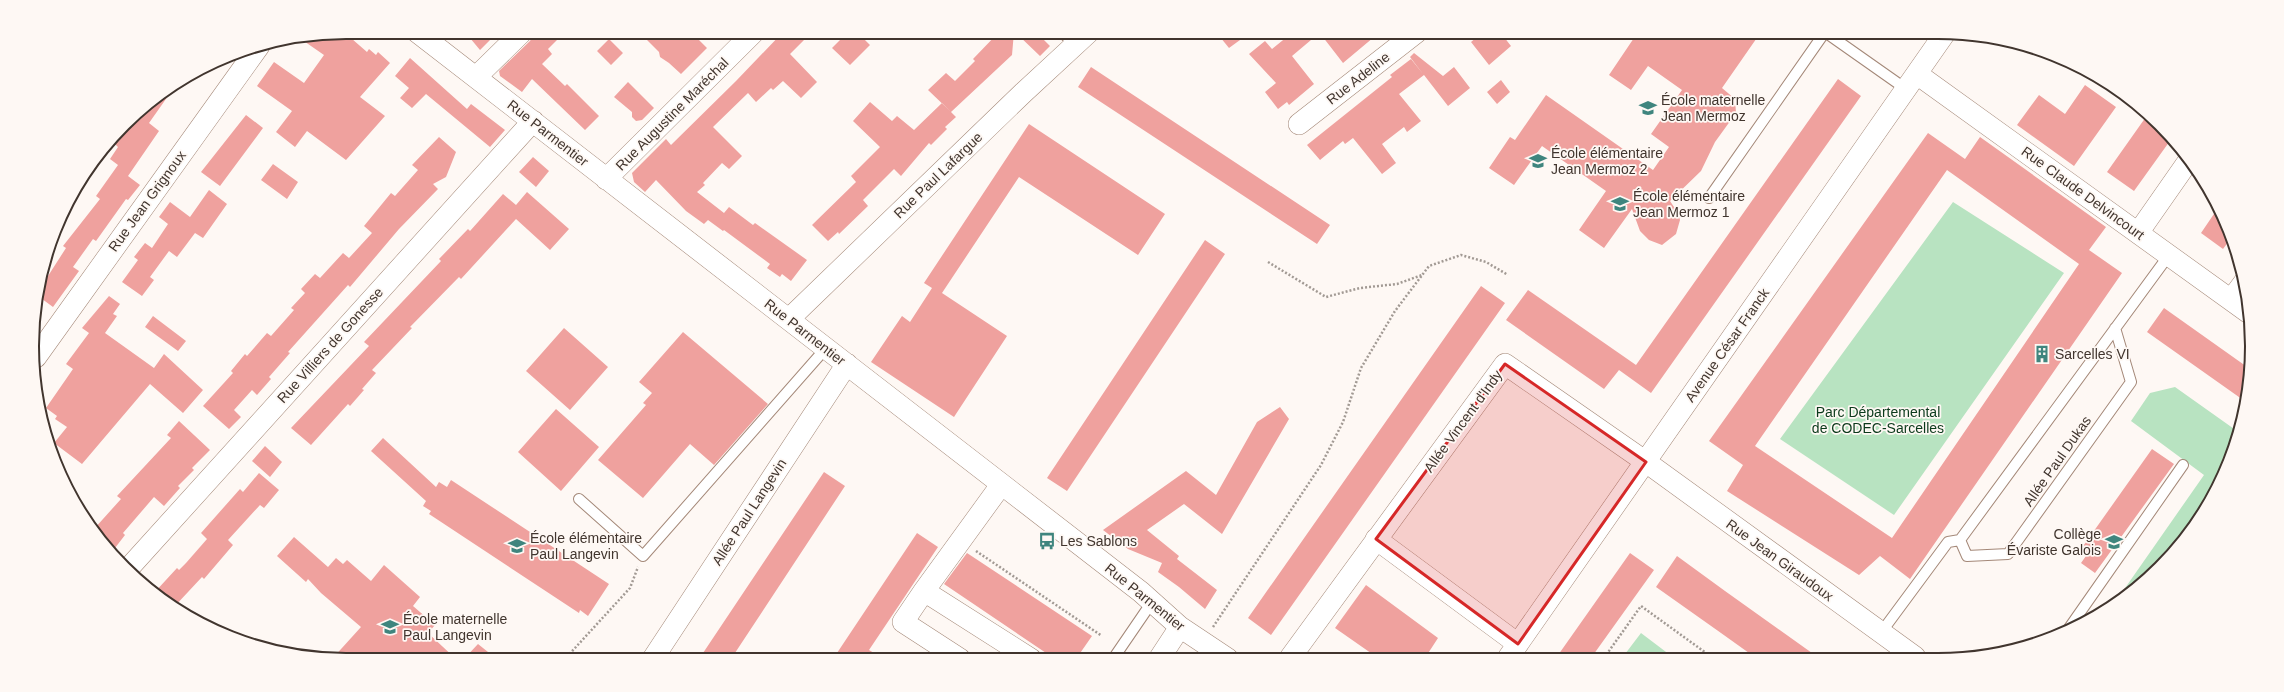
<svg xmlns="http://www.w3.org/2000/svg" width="2284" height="692" font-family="Helvetica,sans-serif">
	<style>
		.green { fill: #b8e3c1 }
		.building { fill: #efa19e; fill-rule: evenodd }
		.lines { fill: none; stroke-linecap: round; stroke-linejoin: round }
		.lane-casing { stroke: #a48878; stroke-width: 12 }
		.street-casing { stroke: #a48878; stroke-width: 22 }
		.path { stroke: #a29a94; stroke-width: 2.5; stroke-dasharray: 2 2; stroke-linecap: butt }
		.lane { stroke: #fff; stroke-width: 10 }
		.street { stroke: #fff; stroke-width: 21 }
		.marked { fill: #d62828; fill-opacity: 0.2; stroke: #d62828; stroke-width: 3; stroke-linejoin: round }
		.labels { text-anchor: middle; stroke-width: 3.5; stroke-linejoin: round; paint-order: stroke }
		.street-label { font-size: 14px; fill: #41352e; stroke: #fef8f4 }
		.poi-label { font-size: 14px; fill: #41352e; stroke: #fef8f4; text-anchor: start }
		.park-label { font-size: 14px; fill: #0b3a1b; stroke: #fef8f4 }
		.rim { fill: none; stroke: #41352e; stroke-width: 2 }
	</style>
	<rect width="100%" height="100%" fill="#fef8f4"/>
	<!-- green -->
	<path class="green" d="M1953,202L2064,273L1894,515L1780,439Z
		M2175,387L2237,431L2210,503L2145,582L2116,601L2204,475L2131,421L2150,393Z
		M1641,633L1674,658H1622Z"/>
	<!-- building -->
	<path class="building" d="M344,32L367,52L369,49L376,55L378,52L390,63L360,97L385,116L346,160L307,131L295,147L276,132L292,111L257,86L274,62L304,83L324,55L298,37Z
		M465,32H483L490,40L480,50Z
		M536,32H565L548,49L552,54L542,64L565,86L567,84L599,116L585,130L532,79L522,92L500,76L499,71L530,41Z
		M639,32H705L698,39L707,48L681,74L669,63L660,57L659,52Z
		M783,32H795L804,40L790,54L817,82L801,98L783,81L773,90L771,88L756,102L748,93L713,127L742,156L729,169L722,163L703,183L705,185L697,192L724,213L729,207L753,225L755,223L807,260L791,281L782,274L780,277L767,268L770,264L724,230L723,231L708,220L704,224L686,211L656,180L645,192L634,182L632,173L666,139L671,145L736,81Z
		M848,32H857L870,45L850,65L832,48Z
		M999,32H1014L1012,55L951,112L956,117L945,127L947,129L931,145L929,143L901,176L894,169L863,200L868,206L839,234L838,232L828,241L812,225L856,182L851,176L880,147L853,121L870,102L892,121L897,116L914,130L942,103L950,111L928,90L946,73L955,81L975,61L973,59Z
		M1015,32H1036L1050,46L1040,56Z
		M1216,32H1234L1240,40L1229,48Z
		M1293,32H1305L1311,40L1292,56L1314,84L1289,105L1287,102L1278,109L1265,92L1276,83L1249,54L1265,41L1272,49Z
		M1319,32H1380L1343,63Z
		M1483,32H1500L1511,46L1489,65L1471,42Z
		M1638,32H1761L1722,88L1735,99L1736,113L1715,142L1701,171L1670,201L1678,213L1680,220L1676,234L1662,245L1649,240L1640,231L1632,209L1604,248L1579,230L1606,191L1542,146L1514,185L1489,168L1510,137L1515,140L1546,95L1653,170L1669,147L1651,134L1682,90L1648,66L1631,90L1609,75Z
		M609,39L623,53L611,65L597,51Z
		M1414,53L1443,76L1454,67L1470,88L1448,106L1424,75L1399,94L1421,121L1407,132L1404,127L1382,144L1396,163L1382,174L1353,138L1345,144L1343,141L1320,160L1307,145L1392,77L1390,75L1411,59L1423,74L1410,57Z
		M410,58L467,109L471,104L505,130L490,147L426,94L412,108L400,98L409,88L395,76Z
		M1091,67L1330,225L1317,244L1078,87Z
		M1838,79L1861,96L1651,393L1619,370L1604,389L1506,320L1528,290L1636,365Z
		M1501,80L1510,92L1497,104L1487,92Z
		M628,82L654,108L642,120L636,121L632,117V112L614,97Z
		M2085,85L2116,107L2074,166L2017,125L2039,95L2065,114Z
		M173,89L149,123L159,131L128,176L140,185L128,200L126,199L96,241L93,239L73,267L79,271L53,307L38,296L39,290L66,248L63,246L100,199L96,196L118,165L110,159L118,147L111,140L124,126L127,128L140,110Z
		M2148,114L2160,124L2172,138L2134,191L2107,172Z
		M246,115L263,128L220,186L201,172Z
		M1029,124L1165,214L1138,255L1019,177L942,293L1007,336L954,417L871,362L902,316L910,322L932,288L924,283Z
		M1928,133L1965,159L1980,137L2106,227L2089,250L2122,273L1910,579L1880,556L1859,575L1727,491L1743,465L1709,441ZM1947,170L2079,264L1892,538L1755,446Z
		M439,137L456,152L446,177L433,184L438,189L399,229L350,287L348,285L288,352L290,353L269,377L271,379L257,395L252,390L234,410L241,417L229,429L203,406L233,373L231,371L245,354L247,356L267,333L271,336L294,310L291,308L305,293L301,289L315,274L320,278L343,253L349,258L372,233L364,226L391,193L395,196L418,170L412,165Z
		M533,157L549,171L536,187L519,172Z
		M273,164L298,182L287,199L261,180Z
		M209,190L227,204L203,238L195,233L177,257L169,251L150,277L154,280L142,296L122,282L138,260L134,257L145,243L152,248L168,224L159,217L170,202L190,217Z
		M527,192L569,229L550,250L516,219L461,279L459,277L410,327L412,328L372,370L376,373L362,389L364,390L350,406L348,404L311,445L291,428L369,346L364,342L441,261L439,259L468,229L470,231L503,194L516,205Z
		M2218,208L2232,237L2223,249L2201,233Z
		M1205,240L1225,254L1067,491L1047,478Z
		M1481,286L1505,303L1271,635L1248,618Z
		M109,296L120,304L113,314L117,316L105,333L154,368L164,354L203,390L183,413L150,384L82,464L54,443L67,427L55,419L57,416L46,408L73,369L66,364L89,333L82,328Z
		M2164,308L2250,369L2246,402L2147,332Z
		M153,316L186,341L178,351L145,327Z
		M564,328L608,367L570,410L526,371Z
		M683,332L768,404L714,465L690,444L643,498L598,460L646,405L643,403L652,393L639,382Z
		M1280,407L1289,419L1222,534L1184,504L1147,530L1179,556L1177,559L1217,590L1205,609L1179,587L1158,572L1162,563L1128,549L1103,530L1186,471L1216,495L1257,422Z
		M556,409L599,447L561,491L518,452Z
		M179,421L210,450L192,468L194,470L178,486L180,488L164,506L154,497L123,533L125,535L115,548L94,529L121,499L117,496L171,438L167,435Z
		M383,438L436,487L439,482L447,487L451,480L609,584L588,616L580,610L579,613L429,514L431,511L423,506L426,501L371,451Z
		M265,446L282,462L270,477L252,461Z
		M2152,449L2174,464L2095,573L2081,563L2086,556L2079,552Z
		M824,472L845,486L731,659H699Z
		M259,473L279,490L264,508L260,505L228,540L233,545L204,579L202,577L174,607L154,593L177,568L179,570L186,563L207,539L201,533L240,489L243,492Z
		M917,533L938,547L869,650L884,659H833Z
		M294,537L328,567L336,558L343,564L347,560L371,581L384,565L420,597L413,606L435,625L428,633L457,660L332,659L361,627L321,593L308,579L306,582L277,556Z
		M967,553L1092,636L1076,659H1055L944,584Z
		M1630,553L1654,570L1591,658H1556Z
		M1677,556L1725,591L1819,658H1756L1721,633L1656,587Z
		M1366,585L1438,638L1425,658H1378L1335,628Z
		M478,644L498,660H463Z"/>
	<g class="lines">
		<!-- lane casing -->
		<g class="lane-casing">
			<path id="lane" d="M1062,32L1075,45
				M1709,198L1825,32L1906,89
				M2115,328L2131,382L2008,554L1967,556L1960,540L2169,255
				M579,499L643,556L826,348
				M2067,631L2183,465
				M1880,634L1948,542L1960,540
				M1113,659L1152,602"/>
		</g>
		<!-- street casing -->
		<g class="street-casing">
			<path id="street" d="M417,32L1141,592L1180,627L1228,659
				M1917,74L2249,313
				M476,77L522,32
				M1299,124L1417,32
				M606,179L754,32
				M2138,233L2189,160
				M2231,300L2245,281
				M789,319L1023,93L1089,32
				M36,357L259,46
				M1001,485L924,591L1031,659
				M1376,539L1518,644
				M127,570L533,121
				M924,591L903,622L960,659
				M1290,658L1505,364L1646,462L1915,657
				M1508,658L1945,33
				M1159,659L1180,627
				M652,660L847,364"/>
		</g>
		<!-- path -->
		<path class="path" d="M1268,262L1326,297L1360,288L1397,284L1422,275
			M976,551L1102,636
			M1213,627L1321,465L1343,422L1361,368L1395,311L1429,266L1461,255L1486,262L1508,275
			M1604,658L1641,606L1713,658
			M564,660L630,588L638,567"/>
		<!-- lane -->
		<use href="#lane" class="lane"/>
		<!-- street -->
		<use href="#street" class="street"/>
	</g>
	<!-- marked area -->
	<path class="marked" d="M1505,364L1646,462L1518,644L1376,539Z"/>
	<!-- icons -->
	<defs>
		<g id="school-bare" transform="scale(1.38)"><path d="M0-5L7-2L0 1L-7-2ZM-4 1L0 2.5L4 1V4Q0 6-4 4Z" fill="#3f857e" stroke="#fef8f4" stroke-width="2.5" paint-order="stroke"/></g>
		<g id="building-bare" transform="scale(1.38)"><path d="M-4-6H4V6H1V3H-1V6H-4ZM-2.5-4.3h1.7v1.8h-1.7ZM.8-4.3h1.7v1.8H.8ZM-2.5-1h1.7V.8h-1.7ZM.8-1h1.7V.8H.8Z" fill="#3f857e" stroke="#fef8f4" stroke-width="2.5" paint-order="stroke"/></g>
		<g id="bus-bare" transform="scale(1.38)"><path d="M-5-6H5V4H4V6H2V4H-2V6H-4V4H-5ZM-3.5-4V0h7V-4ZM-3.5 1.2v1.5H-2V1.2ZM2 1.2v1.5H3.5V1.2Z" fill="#3f857e" stroke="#fef8f4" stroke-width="2.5" paint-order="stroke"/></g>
	</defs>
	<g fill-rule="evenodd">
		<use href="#school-bare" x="1648" y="108"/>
		<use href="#school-bare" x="1538" y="161"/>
		<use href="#school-bare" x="1620" y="204"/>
		<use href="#building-bare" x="2042" y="354"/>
		<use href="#bus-bare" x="1047" y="541"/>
		<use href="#school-bare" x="2114" y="542"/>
		<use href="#school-bare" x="517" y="546"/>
		<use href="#school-bare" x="390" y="627"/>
	</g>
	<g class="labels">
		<!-- street labels -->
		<g class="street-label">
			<text transform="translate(1358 78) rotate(-38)" y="5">Rue Adeline</text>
			<text transform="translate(672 114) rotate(-45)" y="5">Rue Augustine Maréchal</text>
			<text transform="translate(548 133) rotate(38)" y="5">Rue Parmentier</text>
			<text transform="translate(938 175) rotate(-44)" y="5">Rue Paul Lafargue</text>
			<text transform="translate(2083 193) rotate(36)" y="5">Rue Claude Delvincourt</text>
			<text transform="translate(147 201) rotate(-54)" y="5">Rue Jean Grignoux</text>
			<text transform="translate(805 332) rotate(38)" y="5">Rue Parmentier</text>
			<text transform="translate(330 345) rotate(-48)" y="5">Rue Villiers de Gonesse</text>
			<text transform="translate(1727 345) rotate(-55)" y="5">Avenue César Franck</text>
			<text transform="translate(1463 421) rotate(-54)" y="5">Allée Vincent d'Indy</text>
			<text transform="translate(2057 461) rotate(-55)" y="5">Allée Paul Dukas</text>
			<text transform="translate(749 512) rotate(-57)" y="5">Allée Paul Langevin</text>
			<text transform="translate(1780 560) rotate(36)" y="5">Rue Jean Giraudoux</text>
			<text transform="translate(1145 597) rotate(39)" y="5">Rue Parmentier</text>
		</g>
		<!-- poi labels -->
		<g class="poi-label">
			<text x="1661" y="105">École maternelle<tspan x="1661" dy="16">Jean Mermoz</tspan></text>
			<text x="1551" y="158">École élémentaire<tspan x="1551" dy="16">Jean Mermoz 2</tspan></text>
			<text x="1633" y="201">École élémentaire<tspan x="1633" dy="16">Jean Mermoz 1</tspan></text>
			<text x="2055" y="359">Sarcelles VI</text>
			<text x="2101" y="539" text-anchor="end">Collège<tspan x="2101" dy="16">Évariste Galois</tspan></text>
			<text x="530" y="543">École élémentaire<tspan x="530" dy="16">Paul Langevin</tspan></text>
			<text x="1060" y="546">Les Sablons</text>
			<text x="403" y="624">École maternelle<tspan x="403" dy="16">Paul Langevin</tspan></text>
		</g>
		<!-- park labels -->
		<g class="park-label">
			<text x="1878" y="417">Parc Départemental<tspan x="1878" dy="16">de CODEC-Sarcelles</tspan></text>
		</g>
	</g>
	<!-- crop -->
	<path d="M0 0H2284V692H0ZM346 39H1938A307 307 0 0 1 2245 346V346A307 307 0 0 1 1938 653H346A307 307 0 0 1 39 346V346A307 307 0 0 1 346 39Z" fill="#fef8f4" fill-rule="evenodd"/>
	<path class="rim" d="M346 39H1938A307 307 0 0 1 2245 346V346A307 307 0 0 1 1938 653H346A307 307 0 0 1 39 346V346A307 307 0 0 1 346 39Z"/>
</svg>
